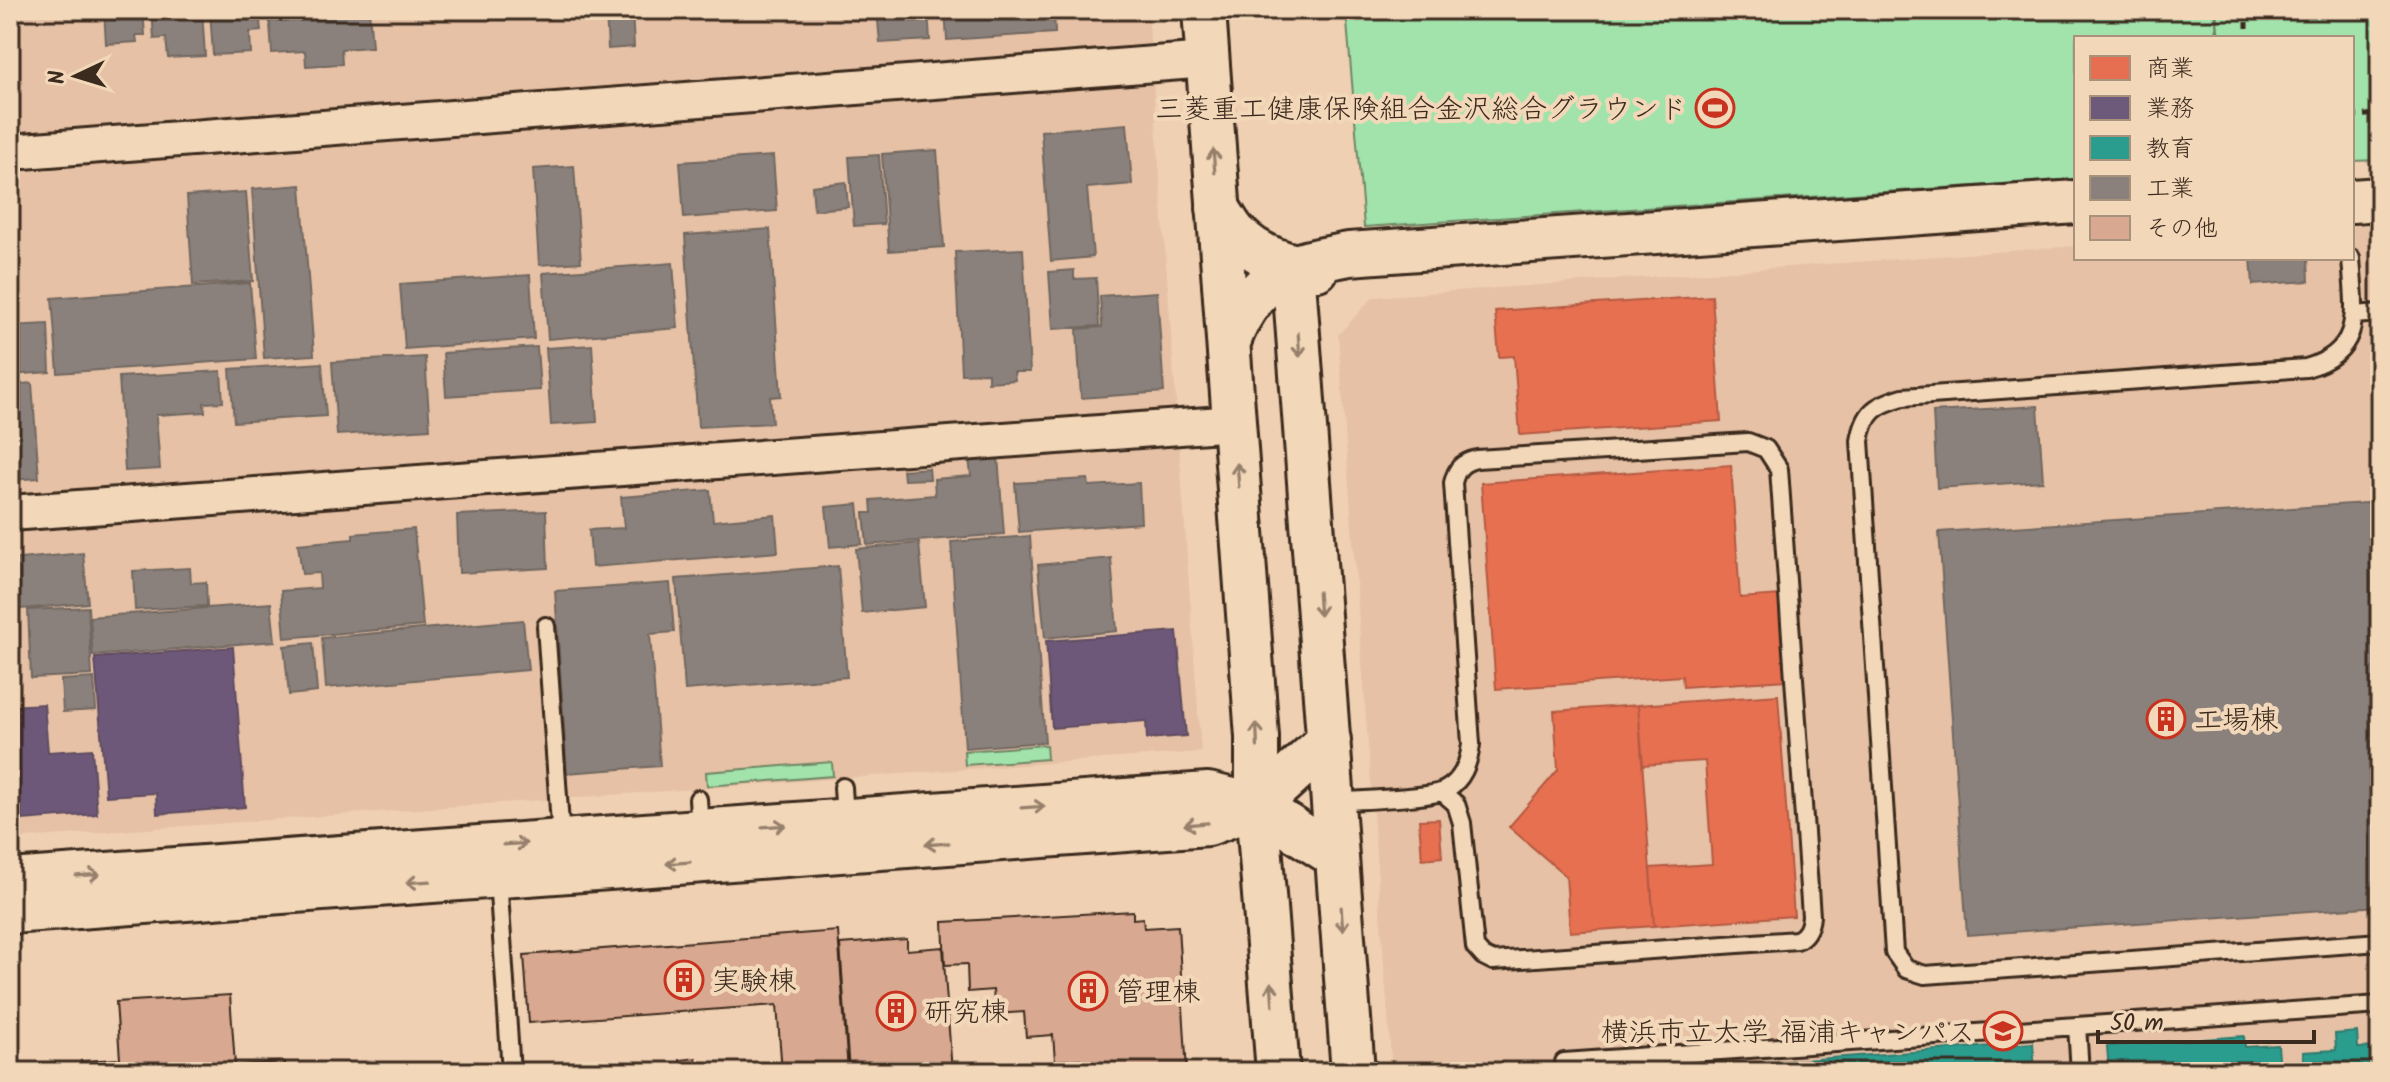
<svg xmlns="http://www.w3.org/2000/svg" width="2390" height="1082" font-family="Kalam,'Klee One',sans-serif">
	<style>
		.built { fill: #e6c1a5 }
		.green { fill: #a2e3ac; stroke: #6e8665; stroke-width: 2 }
		.shops { fill: #e76f51; stroke: #b35a42; stroke-width: 2 }
		.offices { fill: #6d597a; stroke: #5e4b5e; stroke-width: 2 }
		.schools { fill: #2a9d8f; stroke: #2f7a6d; stroke-width: 2 }
		.industry { fill: #8a817c; stroke: #726760; stroke-width: 2 }
		.building { fill: #d8a890; stroke: #3b2a1e; stroke-width: 2 }
		.lines { fill: none; stroke-linecap: round; stroke-linejoin: round }
		.service-casing { stroke: #3b2a1e; stroke-width: 22 }
		.minor-casing { stroke: #3b2a1e; stroke-width: 40 }
		.tertiary-casing { stroke: #3b2a1e; stroke-width: 48 }
		.path { stroke: #3b2a1e; stroke-width: 5; stroke-dasharray: 6 6; stroke-linecap: butt }
		.service { stroke: #f2d7b9; stroke-width: 16 }
		.minor { stroke: #f2d7b9; stroke-width: 34 }
		.tertiary { stroke: #f2d7b9; stroke-width: 42 }
		.oneway { stroke: #96806c }
		.labels { text-anchor: middle; stroke-width: 8; stroke-linejoin: round; paint-order: stroke }
		.poi-label { font-size: 28px; fill: #3b2a1e; stroke: #f2d7b9; text-anchor: start }
	</style>
	<rect width="100%" height="100%" fill="#f0d0b3"/>
	<filter id="ink" filterUnits="userSpaceOnUse"><feTurbulence type="fractalNoise" baseFrequency=".0125" numOctaves="2"/><feDisplacementMap in="SourceGraphic" scale="16" xChannelSelector="R" yChannelSelector="G"/><feConvolveMatrix kernelMatrix="1 2 1 2 8 2 1 2 1" color-interpolation-filters="sRGB"/></filter>
	<g filter="url(#ink)">
		<!-- built -->
		<path class="built" d="M10,10H1148L1201,752L10,839Z
			M2380,224V1072H1392L1338,335L1373,297L2076,246V258H2352V226Z"/>
		<!-- green -->
		<path class="green" d="M1346,10H2215L2217,38H2076V179L1364,227Z
			M2216,10H2380V160L2352,161V38H2219Z
			M1046,745L1047,759L965,765L964,751Z
			M832,762L833,776L707,786L706,772Z"/>
		<!-- shops -->
		<path class="shops" d="M1712,296L1721,421L1520,435L1514,356L1499,357L1495,311Z
			M1731,465L1740,598L1780,595L1786,680L1683,687L1682,676L1496,689L1481,483Z
			M1778,695L1794,916L1654,926L1650,868L1712,864L1705,761L1643,765L1638,705Z
			M1638,705L1654,926L1570,932L1566,876L1509,827L1558,770L1554,711Z
			M1439,819L1442,857L1422,859L1419,820Z"/>
		<!-- offices -->
		<path class="offices" d="M1177,631L1186,736L1147,739L1146,721L1052,728L1046,641Z
			M233,647L245,807L157,814L156,793L106,796L95,658Z
			M44,704L48,752L92,749L97,814L10,821V706Z"/>
		<!-- schools -->
		<path class="schools" d="M2357,1032L2358,1048L2380,1047V1072H2305L2303,1052L2336,1050L2335,1034Z
			M2244,1036L2245,1047L2278,1045L2280,1072H2109L2107,1046Z
			M2033,1043L2035,1072H1639Z"/>
		<!-- industry -->
		<path class="industry" d="M104,10H143L145,35H136L137,42L106,44Z
			M152,10H202L205,56L168,58L166,38L154,39Z
			M210,10H259L261,31L250,32L251,53L213,55Z
			M269,10H369L372,47L341,49L342,64L306,66L305,51L272,53Z
			M632,10L634,47L608,49L606,12Z
			M877,10H928L930,40L880,43Z
			M945,10H1054L1055,33L947,40Z
			M1127,124L1132,184L1087,188L1093,257L1051,261L1041,131Z
			M937,150L944,247L889,251L882,154Z
			M879,155L884,224L854,226L849,157Z
			M773,156L777,211L684,218L680,162Z
			M574,166L581,262L539,265L533,169Z
			M846,182L848,207L814,210L812,186Z
			M301,185L314,355L264,358L252,189Z
			M246,192L253,281L193,285L187,196Z
			M770,229L781,396L770,397L772,423L698,427L685,235Z
			M1023,249L1030,372H1014L1015,380L988,382V373L961,374L955,252Z
			M2251,258H2308L2309,281L2253,285Z
			M673,263L678,328L548,339L543,273Z
			M1074,270V279L1096,278L1099,326L1053,329L1049,272Z
			M530,275L534,339L405,349L400,284Z
			M250,283L256,359L58,373L52,298Z
			M1157,292L1164,392L1081,398L1077,329L1102,327L1100,296Z
			M48,324L50,372L10,375V326Z
			M592,345L597,422L551,425L546,348Z
			M537,347L540,390L446,396L443,353Z
			M425,357L430,429L337,435L332,362Z
			M322,363L326,416L234,422L230,369Z
			M221,371L223,402L204,403L205,412L156,415L160,469L125,471L119,377Z
			M32,383L39,478L10,480V385Z
			M2038,406L2043,481L1937,488L1933,412Z
			M998,456L1004,534L867,545L864,513H872L871,500L935,495L934,479L971,476L969,458Z
			M929,468L930,479L904,480L903,470Z
			M1088,479L1089,486L1139,483L1141,523L1019,532L1015,483Z
			M710,490L713,521L775,515L778,552L592,567L589,530L624,528L621,497Z
			M2380,502V906L1967,935L1939,532Z
			M858,504L862,544L830,547L826,507Z
			M546,511L548,568L459,573L457,515Z
			M414,529L423,626L285,638L281,591L320,588L319,573L302,574L298,544L353,539V534Z
			M1030,536L1045,742L965,748L951,542Z
			M919,543L925,607L862,613L856,549Z
			M83,553L88,603L10,610V560Z
			M1111,558L1117,631L1045,638L1038,565Z
			M838,566L847,677L685,690L676,579Z
			M190,568L191,583L206,582L207,606L135,610L133,571Z
			M670,583L674,632L650,634L660,766L567,773L555,591Z
			M271,603L275,641L93,656L90,617Z
			M88,607L92,675L31,678L28,610Z
			M523,620L528,670L326,688L322,638Z
			M313,643L317,692L289,695L284,646Z
			M94,678L96,710L63,712L61,680Z"/>
		<!-- building -->
		<path class="building" d="M1133,911V919L1143,918L1144,928L1178,926L1187,1072H1081L1080,1059L1055,1061L1053,1035L1026,1037L1024,1012L995,1014L993,990L968,992L967,964L945,965L943,922Z
			M838,931L848,1072H782L777,1005L529,1023L524,955Z
			M907,939V950L943,947L952,1072H849L840,944Z
			M230,995L235,1065L285,1062V1072H82L81,1061L120,1059L116,1002Z
			M696,1058L697,1072H681L680,1060Z
			M565,1064V1072H528L527,1067Z"/>
		<g class="lines">
			<!-- service casing -->
			<g class="service-casing">
				<path id="service" d="M2351,258C2354,308 2366,351 2306,368L1903,397C1875,405 1865,412 1860,441L1894,952L1906,969L1925,975L2380,942
					M2354,315L2380,313
					M546,626L561,839
					M843,787L845,820
					M698,799L700,829
					M1335,802C1355,800 1430,798 1443,791C1462,782 1469,763 1471,744L1453,483C1456,469 1462,462 1477,459L1748,442L1766,449L1779,469L1811,916C1810,927 1807,935 1797,940L1493,961L1483,956L1475,947L1462,823L1456,804L1442,792
					M498,878L511,1072
					M1564,1072V1062L2077,1026
					M2080,1072L2077,1026L2380,1005"/>
			</g>
			<!-- minor casing -->
			<g class="minor-casing">
				<path id="minor" d="M10,152L1207,60
					M10,513L1235,423"/>
			</g>
			<!-- tertiary casing -->
			<g class="tertiary-casing">
				<path id="tertiary" d="M1204,10L1257,737V806L1278,1072
					M2352,201L2380,199
					M1218,208C1224,216 1229,227 1236,234C1256,256 1289,267 1317,269
					M1293,267L1353,1072
					M1229,342C1240,311 1261,281 1293,267C1310,260 1331,258 1349,254L2076,202
					M10,881L1208,794L1257,806L1337,857
					M10,912L1208,824L1257,806L1329,740"/>
			</g>
			<!-- path -->
			<path class="path" d="M2247,10V38
				M2352,116L2380,114"/>
			<!-- service -->
			<use href="#service" class="service"/>
			<!-- minor -->
			<use href="#minor" class="minor"/>
			<!-- tertiary -->
			<use href="#tertiary" class="tertiary"/>
		</g>
		<!-- one-way arrows -->
		<defs><path id="oneway-shaft" d="M-6 0H5M1.5-3L5.5 0L1.5 3" fill="none" stroke-width="1.6" stroke-linecap="round" stroke-linejoin="round" transform="scale(2)"/></defs>
		<g class="oneway">
			<use href="#oneway-shaft" transform="translate(1214 161) rotate(-94)"/>
			<use href="#oneway-shaft" transform="translate(1299 345) rotate(86)"/>
			<use href="#oneway-shaft" transform="translate(1238 475) rotate(-94)"/>
			<use href="#oneway-shaft" transform="translate(1319 604) rotate(86)"/>
			<use href="#oneway-shaft" transform="translate(1257 735) rotate(-92)"/>
			<use href="#oneway-shaft" transform="translate(1033 807) rotate(-4)"/>
			<use href="#oneway-shaft" transform="translate(1196 824) rotate(175)"/>
			<use href="#oneway-shaft" transform="translate(774 826) rotate(-4)"/>
			<use href="#oneway-shaft" transform="translate(515 844) rotate(-4)"/>
			<use href="#oneway-shaft" transform="translate(937 844) rotate(176)"/>
			<use href="#oneway-shaft" transform="translate(678 863) rotate(176)"/>
			<use href="#oneway-shaft" transform="translate(88 875) rotate(-4)"/>
			<use href="#oneway-shaft" transform="translate(418 882) rotate(176)"/>
			<use href="#oneway-shaft" transform="translate(1342 919) rotate(86)"/>
			<use href="#oneway-shaft" transform="translate(1272 994) rotate(-94)"/>
		</g>
	</g>
	<!-- icons -->
	<defs>
		<g id="stadium-ring" transform="scale(2)"><circle r="9.5" fill="#f2d7b9" stroke="#c8321e" stroke-width="1.5"/><path d="M0-5a6.5 5 0 1 0 0 10a6.5 5 0 1 0 0-10ZM-3.5-1.8h7v3.6h-7Z" fill="#c8321e"/></g>
		<g id="building-ring" transform="scale(2)"><circle r="9.5" fill="#f2d7b9" stroke="#c8321e" stroke-width="1.5"/><path d="M-4-6H4V6H1V3H-1V6H-4ZM-2.5-4.3h1.7v1.8h-1.7ZM.8-4.3h1.7v1.8H.8ZM-2.5-1h1.7V.8h-1.7ZM.8-1h1.7V.8H.8Z" fill="#c8321e"/></g>
		<g id="university-ring" transform="scale(2)"><circle r="9.5" fill="#f2d7b9" stroke="#c8321e" stroke-width="1.5"/><path d="M0-5L7-2L0 1L-7-2ZM-4 1L0 2.5L4 1V4Q0 6-4 4Z" fill="#c8321e"/></g>
	</defs>
	<g fill-rule="evenodd">
		<use href="#stadium-ring" x="1715" y="108"/>
		<use href="#building-ring" x="2166" y="719"/>
		<use href="#building-ring" x="684" y="980"/>
		<use href="#building-ring" x="1088" y="991"/>
		<use href="#building-ring" x="896" y="1011"/>
		<use href="#university-ring" x="2003" y="1031"/>
	</g>
	<g class="labels">
		<!-- poi labels -->
		<g class="poi-label">
			<text x="1687" y="118" text-anchor="end">三菱重工健康保険組合金沢総合グラウンド</text>
			<text x="2194" y="729">工場棟</text>
			<text x="712" y="990">実験棟</text>
			<text x="1116" y="1001">管理棟</text>
			<text x="924" y="1021">研究棟</text>
			<text x="1975" y="1041" text-anchor="end">横浜市立大学 福浦キャンパス</text>
		</g>
	</g>
	<!-- margin -->
	<rect width="2390" height="1082" fill="none" stroke="#f2d7b9" stroke-width="40"/>
	<rect x="20" y="20" width="2350" height="1042" fill="none" stroke="#3b2a1e" stroke-width="3" filter="url(#ink)"/>
	<!-- legend -->
	<rect x="2074" y="36" width="280" height="224" fill="#f2d7b9" stroke="#a9927b" stroke-width="2"/>
	<rect x="2090" y="56" width="40" height="24" fill="#e76f51" stroke="#a9927b" stroke-width="2"/>
	<text x="2146" y="76" font-size="24" fill="#3b2a1e">商業</text>
	<rect x="2090" y="96" width="40" height="24" fill="#6d597a" stroke="#a9927b" stroke-width="2"/>
	<text x="2146" y="116" font-size="24" fill="#3b2a1e">業務</text>
	<rect x="2090" y="136" width="40" height="24" fill="#2a9d8f" stroke="#a9927b" stroke-width="2"/>
	<text x="2146" y="156" font-size="24" fill="#3b2a1e">教育</text>
	<rect x="2090" y="176" width="40" height="24" fill="#8a817c" stroke="#a9927b" stroke-width="2"/>
	<text x="2146" y="196" font-size="24" fill="#3b2a1e">工業</text>
	<rect x="2090" y="216" width="40" height="24" fill="#d8a890" stroke="#a9927b" stroke-width="2"/>
	<text x="2146" y="236" font-size="24" fill="#3b2a1e">その他</text>
	<!-- north arrow -->
	<g transform="translate(76 76) rotate(266)" stroke="#f2d7b9" stroke-width="6" paint-order="stroke">
	<path d="M0-6L14 30L0 20L-14 30Z" fill="#3b2a1e"/>
	<text y="-12" font-size="22" font-weight="bold" text-anchor="middle" fill="#3b2a1e">N</text>
	</g>
	<!-- scale -->
	<path d="M2098 1030v12h216v-12" fill="none" stroke="#3b2a1e" stroke-width="4"/>
	<text x="2110" y="1030" font-size="24" fill="#3b2a1e" stroke="#f2d7b9" stroke-width="6" paint-order="stroke">50 m</text>
</svg>
